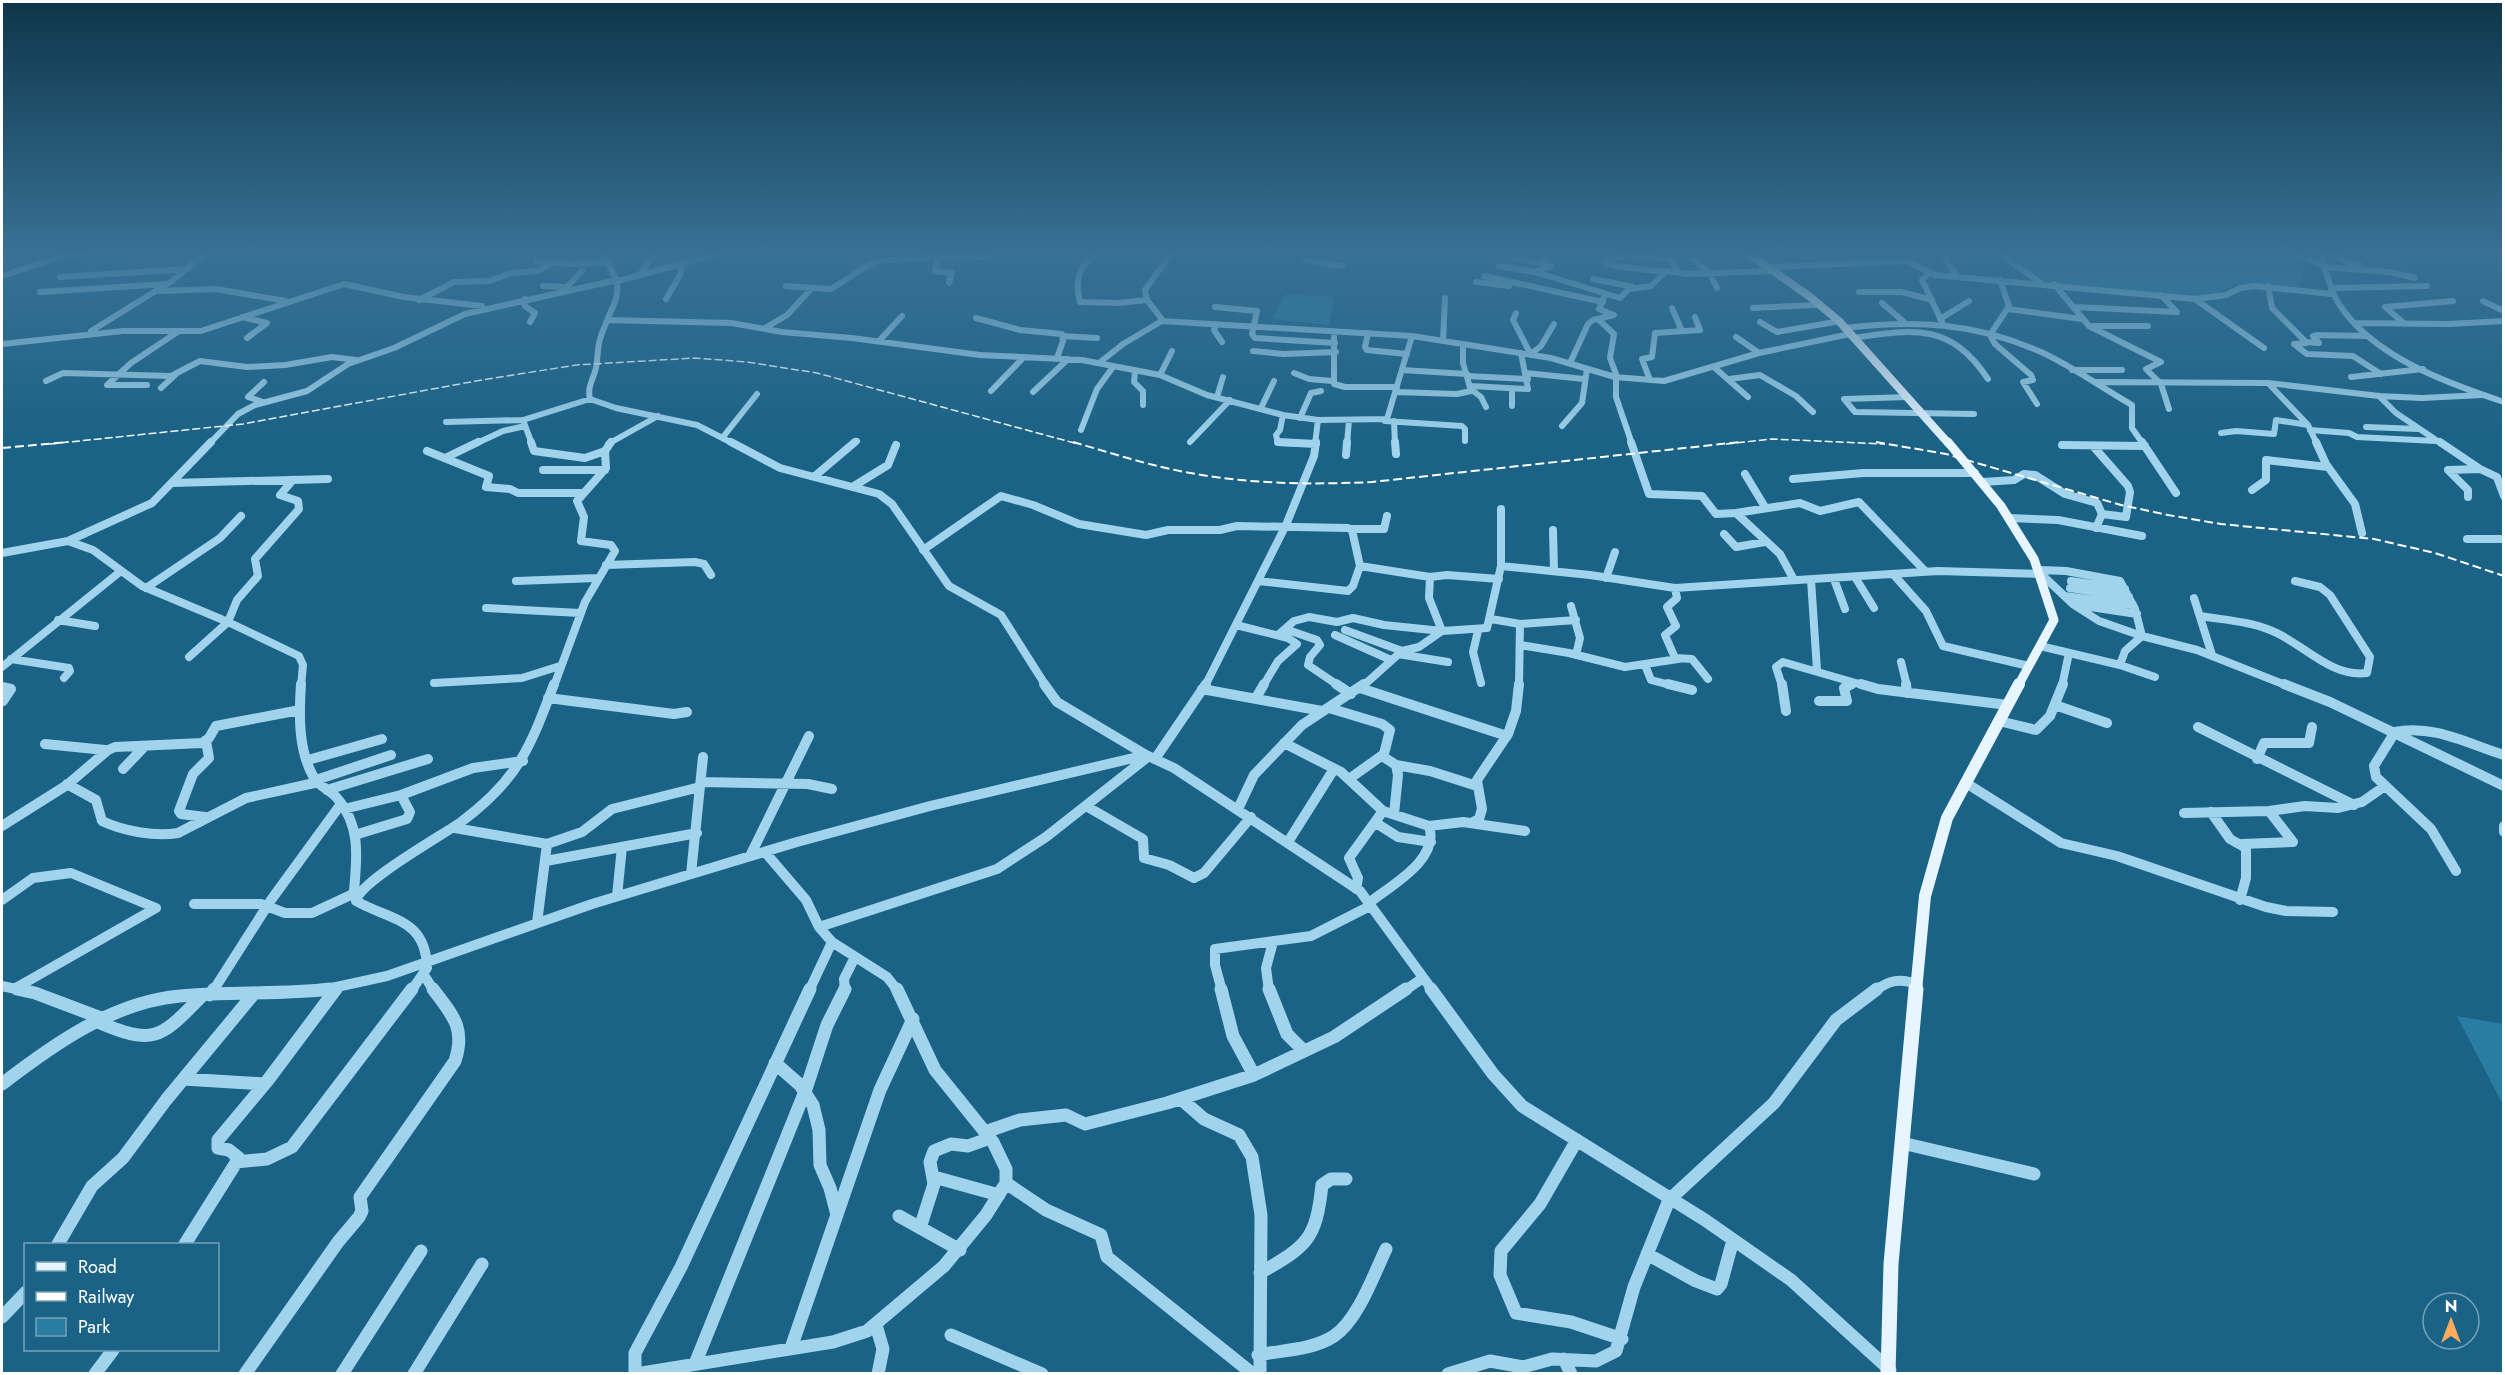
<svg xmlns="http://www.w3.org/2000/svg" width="2505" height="1375" font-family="Jost,sans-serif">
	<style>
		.green { fill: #297da3 }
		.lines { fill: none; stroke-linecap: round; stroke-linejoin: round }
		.minor-far3 { stroke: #a1d4ec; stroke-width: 6 }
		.minor-far2 { stroke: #a1d4ec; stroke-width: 8 }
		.minor-far1 { stroke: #a1d4ec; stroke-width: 10 }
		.minor { stroke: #a1d4ec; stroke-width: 13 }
		.major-far3 { stroke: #e6f5ff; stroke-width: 8 }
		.major-far2 { stroke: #e6f5ff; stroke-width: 9 }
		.major-far1 { stroke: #e6f5ff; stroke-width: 12 }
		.major { stroke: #e6f5ff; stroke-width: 15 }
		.rail-far1 { stroke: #fff; stroke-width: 1.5; stroke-dasharray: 8 3; stroke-linecap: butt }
		.rail { stroke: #fff; stroke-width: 2; stroke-dasharray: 9 4; stroke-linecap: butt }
	</style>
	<rect width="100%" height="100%" fill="#1a6286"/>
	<!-- green -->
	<path class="green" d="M2003,252H2289L2306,258L2300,288L2236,284L2214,295L2183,298L2043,282Z
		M1286,294L1331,297L1334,302L1329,325L1272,319Z
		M2457,1016L2503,1024V1105Z"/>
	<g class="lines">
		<!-- minor-far3 -->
		<path class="minor-far3" d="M600,252C630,292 615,295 601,336C597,346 598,358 596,368C593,380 587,387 590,399L616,408L697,425L734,444
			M1097,252C1079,266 1074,280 1080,302L1118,303L1147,300
			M1941,252L1957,276
			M1997,252L2041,283
			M2293,252L2323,265C2329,278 2331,292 2339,304C2373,357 2447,383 2504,402
			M2320,252L2324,260L2322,264
			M2330,252L2347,262L2360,265
			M838,254L841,252
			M937,256L987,257
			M939,256L935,271L952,273L949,283
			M1689,256L1709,272L1717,288
			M1514,258L1547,264
			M1305,260L1343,266
			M536,261L570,264L609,262
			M1603,261L1625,255L1670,259L1678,272
			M1603,261L1615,266L1665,272
			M1499,266L1535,272L1620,298L1629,289L1651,286L1666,271L1688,274L1771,271
			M1770,267L1907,261L1935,275L2195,299L2226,295L2240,288L2254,286L2332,294
			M2324,267L2390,272L2415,278
			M1534,272L1551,266L1545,262L1542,252
			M1929,273L1922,280L1943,324
			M640,275L655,252
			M2,276L63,256L94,252
			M1484,276L1603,302
			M60,277L188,269
			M1593,279L1634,287
			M2000,280L2009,306L1990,335L1995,344L2031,375L2033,380L2023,382L2037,404
			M618,281L725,252
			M1476,282L1509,286
			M2054,284L2089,326L2161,362L2146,369L2161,384L2169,409
			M543,286L566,287
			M786,286L831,289L875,261L934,257L939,252
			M2268,286L2272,308L2307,343L2294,344L2307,354L2353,356L2381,374
			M567,287L582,271
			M2331,288L2427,286
			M160,291L216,289L286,301
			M40,292L166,284
			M1859,292H1902L1932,300
			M525,299V306L535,313L530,322
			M666,299L680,275L682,265
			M2195,299L2264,348
			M419,300L454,282L489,281L511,273L538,271L552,263
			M2483,301L2504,311
			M1882,303L1904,322
			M1215,307L1257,311L1252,334L1255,338L1335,343
			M2074,307L2177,312L2161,295
			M1672,308L1682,331
			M1753,308L1815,305
			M2008,309L2082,319
			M1516,313L1513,320L1531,355
			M242,317L267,323L247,338
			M976,318L1020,330L1062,334L1063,341L1057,358
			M1940,319L1969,301
			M608,320L731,323L782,332L852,338L980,355L1082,360L1160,375L1207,395L1283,415L1318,420
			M1599,320L1614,334L1610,358L1616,374V397L1632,444
			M1161,321L1412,336L1551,358L1615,377L1664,381L1759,353L1850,334
			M1760,322L1777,332L1835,322
			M2354,323L2448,324L2504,321
			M1216,324L1214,330L1222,342
			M2405,324L2385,307L2453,301
			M2092,326H2148
			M765,328L787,315L812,288
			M1844,328C1915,320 1974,322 2041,352C2072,366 2102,388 2132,405V428L2143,444
			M91,331L172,281L207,252
			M1368,333L1365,347L1367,350L1407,354
			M1063,336L1097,338
			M1334,337V384L1345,387H1397
			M1736,337L1759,353
			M1853,338C1913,329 1950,322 1988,379
			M879,341L902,316
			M1443,341L1445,298
			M2306,342L2319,343L2313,336L2316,335L2367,336
			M2,344L123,331H201L344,284L404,297L482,306
			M1253,351L1284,354L1336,352
			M1532,353L1541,346L1554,324
			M1099,363L1123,344L1160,322L1161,318L1147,300L1145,290L1172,252
			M1570,363L1588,324L1593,320L1614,315L1599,309L1604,297
			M1715,368L1748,397
			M1402,370L1467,374
			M2072,370H2122
			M1135,371L1134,382L1143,391V405
			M1294,373L1309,379L1332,381
			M1526,373L1584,379
			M1160,375L1172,351
			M1467,376L1528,379
			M2351,377L2423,369
			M1729,379L1760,375L1796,396L1813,412
			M1650,380L1642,359L1652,357L1655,333L1700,330L1695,317
			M46,381L63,373L171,376L200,361L247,367L285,365L332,357L356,360
			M2096,382L2268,383L2379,396L2422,398L2482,395
			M2268,383L2308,425L2317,444
			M147,385H107L131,363L179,331
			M1471,386L1528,389L1521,353
			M161,388L176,374
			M1512,389V406
			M1472,390L1481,397L1486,407
			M991,391L1024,357
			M1033,392L1068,359
			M1396,392L1457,394L1471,391L1463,363V344
			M2379,396L2396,413L2442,444
			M1217,397L1223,377
			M1908,397L1844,399L1855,412L1974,414
			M263,402L248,397L264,382
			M1261,408L1274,381
			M1283,415L1280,430L1276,435L1278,443L1314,444
			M1300,418L1311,393L1321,391
			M523,420L532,444
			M1385,421L1462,426L1465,429V441
			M1394,421L1395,444
			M446,422L523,420L590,399
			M1562,426L1582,403L1587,369
			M2366,427L2419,429
			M1081,430L1097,389L1113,367
			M2310,430L2349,433L2357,437L2436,441
			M2221,433L2236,431L2274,434L2276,420L2308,425
			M723,437L757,394
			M1190,442L1230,400
			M209,444L238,414L255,405L307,391L348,364L394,348L465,314L617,280
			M475,444L503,431L525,426
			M608,444L658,416
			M853,444L857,441
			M1315,444L1318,420L1387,419L1412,336
			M1347,444L1349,420"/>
		<!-- minor-far2 -->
		<path class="minor-far2" d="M531,442L534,451L585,458L605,451
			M731,442L780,468L879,494L892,504L949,586L1001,615L1046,686
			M1278,442L1316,444
			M1395,442L1396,454
			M1631,442L1649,494L1702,496L1716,514L1736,513
			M2142,442L2176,493
			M2316,442L2326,464L2355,504L2362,533
			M2440,442L2480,469L2448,470L2468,490V497
			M2062,445L2145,446
			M2093,446L2128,486L2130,492L2126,517L2102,514L2096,528
			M427,451L489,476L486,487L510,489L518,493H584
			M1346,455L1347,442
			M445,458L478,442
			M2480,469L2497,477L2504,496
			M543,470H605
			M1745,474L1765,507
			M815,476L855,442
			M1793,479L1863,473H1975
			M1983,482L2014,480L2024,474L2035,475L2065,494L2097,503L2102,514
			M172,483L328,479
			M854,486L888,465L896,445
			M2252,490L2266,480V460L2328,467
			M2009,518L2058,520L2142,536
			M1350,529H1384L1387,516
			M1553,530L1554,571
			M1724,534L1736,547L1765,542
			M2467,539H2504
			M68,541L93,550L142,586L228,622L299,656L303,665L301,686
			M923,550L1001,496L1033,505L1079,524L1146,535L1168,530H1220L1237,526L1348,528L1352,530L1360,566L1430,577
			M2,553L68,541L152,503L211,442
			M606,565L695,562L704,564L711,575
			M1501,566L1590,575L1675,588L1938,571L2041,574L2074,605L2099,621L2142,636L2197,650L2288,686
			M2040,570L2066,571L2120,581L2135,609L2142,636L2125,651L2120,665L2040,646
			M1893,574L1926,611L1943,646L2029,666
			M1855,577L1874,608
			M1606,578L1615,552
			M1834,579L1845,609
			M1794,580L1780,554L1736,513L1800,503L1820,511L1859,502L1925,571
			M1811,580L1817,670
			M516,581L597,578
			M1258,581L1348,591L1353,586L1360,566
			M2071,581L2125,589
			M146,588L220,538L241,516
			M1675,588L1677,598L1667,607L1676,626L1665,635L1675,658L1692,659L1708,679
			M2070,588L2129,597
			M2065,596L2133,605
			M2194,598L2212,655
			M2077,605L2137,614
			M1571,606L1580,638L1576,655
			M486,608L580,613
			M2200,616C2223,620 2248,621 2270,630C2302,642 2330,678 2367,673L2370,657L2330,595L2320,587L2295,581
			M1491,619L1520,624L1519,686
			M58,620L95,626
			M1520,624L1576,620
			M1236,625L1288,638L1297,644L1278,661L1263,686
			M1285,629L1317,640L1320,645L1310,657L1308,665L1339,686
			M1345,630L1402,651
			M1442,631L1429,598L1430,577L1447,575L1499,579
			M1478,631L1473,652L1481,683
			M1278,635L1294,621L1309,617L1337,622L1353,618L1384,625L1442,631L1487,628L1501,566V509
			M1335,635L1391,660
			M1520,645L1569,653L1625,667L1678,659
			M1398,654L1448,662
			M189,657L228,622L237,600L258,576L255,559L299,509L298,501L280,495L293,480
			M11,659L69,668L70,671L64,678
			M1901,662L1907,686
			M1645,665L1651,680L1674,686
			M2120,665L2155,677
			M2,667L121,571
			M434,683L522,678L560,666
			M554,686L585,602L615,551L611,545L581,541L584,517L577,501L606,468L605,451L611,442
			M1205,686L1286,525L1314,456L1316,442
			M1363,686L1402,651L1419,647L1442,631
			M1782,686L1776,667L1783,662L1866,686
			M1849,686L1854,683
			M2062,686L2069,653"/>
		<!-- minor-far1 -->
		<path class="minor-far1" d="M301,684C299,714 298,749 313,776C318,786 330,790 337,798C361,826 357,857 354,891L357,895
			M1044,684L1057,702L1146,755L1174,768L1360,891L1433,991
			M1336,684L1351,694
			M1668,684L1692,690
			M1782,684L1786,711
			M1861,684L1878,689L2008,705
			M1906,684L1907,693
			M2284,684L2330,702L2504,786
			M2,687L11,689L3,701
			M1360,688L1507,736
			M1202,689L1322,711
			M548,698L674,714L687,712
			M1256,698L1264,684
			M1819,701H1847L1844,688L1852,684
			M2055,705L2107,723
			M1329,708L1382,724L1390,730L1384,754L1349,779
			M1999,721L2036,730L2050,716L2063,684
			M2198,727L2354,805
			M1284,743L1341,772L1383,811L1349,858L1358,878L1356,889
			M45,744L105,750
			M1382,756L1396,765L1398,775L1394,814
			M1155,759L1206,684
			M2257,759L2264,743H2309L2312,727
			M308,760L382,739
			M1396,765L1430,771L1477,786
			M123,769L144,747
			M316,780L391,755
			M701,782L808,784L832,789
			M1966,783L2061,843L2117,856L2266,907L2286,911L2333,912
			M67,784L96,800L102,821C123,831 155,837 178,833L246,798L319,782
			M327,790L428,759
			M1086,806L1143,839L1144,858L1169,865L1194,878L1204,873L1251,817
			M344,809L401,795L473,768L523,761
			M1238,809L1254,775L1302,725L1364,684
			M2211,812L2230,839L2246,848V878L2240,900
			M2184,813L2269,811L2305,806L2338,808L2362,802L2385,786
			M205,817L181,814L179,811L193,774L209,758L206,741
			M1473,822L1479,819L1482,809L1477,780L1508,734L1516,711L1519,684
			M1376,823L1398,837L1431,842
			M2,826L67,785L108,750L115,747L202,743L209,738L216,726L300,710
			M1429,826L1463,822L1525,831
			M2504,826V832
			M455,828L547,844L537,923
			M358,834L407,819L410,812L401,795
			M1288,842L1334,769
			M547,844L582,832L612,809L700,787
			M2242,844L2293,842L2269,811
			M765,852L806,900L819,927L832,942L887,977L898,991
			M750,856L809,736
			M546,861L697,833
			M2456,871L2431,829L2376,777L2374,766L2395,732C2433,724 2468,744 2504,755
			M691,874L703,757
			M617,896L622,847
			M2,900L33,878L71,873L156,908L14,989
			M1369,903C1391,885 1440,860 1429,826L1383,811
			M194,904H261L285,913H312L355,893
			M819,927L997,869L1046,837L1145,759
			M424,975L434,991
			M2,986L25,991
			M213,991L271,900L341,804
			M318,991L387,976L592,904L797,842L930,806L1146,755
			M335,991L338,987
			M411,991L427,968C426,918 389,920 356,901C359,882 441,836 461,822C518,780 530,748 554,684
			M809,991L832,942
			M845,991L844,979L855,957
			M1222,991L1215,965V949L1311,936L1370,906
			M1269,991L1266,968L1273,942
			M1404,991L1423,978
			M1875,991C1889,980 1900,978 1917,984"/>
		<!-- minor -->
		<path class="minor" d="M17,989L35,993L104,1019
			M1221,989L1233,1036L1254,1075
			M1269,989L1287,1034L1304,1051
			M1431,989L1493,1074L1522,1106L1705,1220L1791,1280L1890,1370
			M210,995L214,989
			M98,1022C156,1047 161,1037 203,995
			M775,1063L800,1085L813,1105L819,1130L820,1165L830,1188L837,1215
			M183,1079L264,1084
			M2,1084C54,1044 113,1002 180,996C230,991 280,995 330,989
			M1181,1099L1204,1119L1239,1135L1252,1157L1261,1215L1260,1374
			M985,1132L1020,1120L1066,1115L1085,1124L1167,1103L1254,1075L1334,1037L1406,989
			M1577,1140L1540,1204L1501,1251L1500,1275L1516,1313L1571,1322L1622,1339
			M1902,1143L2034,1174
			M236,1162L267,1159L292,1147L412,989
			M934,1177L999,1195
			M1006,1183L1046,1210L1101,1235L1107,1257L1253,1374
			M899,1216L960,1250
			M920,1228L934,1184L930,1162L934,1151L951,1144L968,1146L990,1138
			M58,1244L92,1186L123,1158L166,1100L252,996
			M185,1244L239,1158L229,1150L218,1148V1140L268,1080L336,989
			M1647,1254L1696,1281L1717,1289L1721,1284L1733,1240
			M1260,1273C1307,1246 1316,1240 1322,1185L1331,1179H1346
			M2,1317L26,1292
			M876,1325L883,1349L878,1374
			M951,1335L1042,1374
			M791,1348L880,1090L913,1019
			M1258,1355C1282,1350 1313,1350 1334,1336C1358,1320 1374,1274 1386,1249
			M1564,1359L1571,1374
			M695,1364L806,1089L827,1025L845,989
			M95,1374L113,1350
			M245,1374L338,1242L359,1217L362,1211L360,1197L455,1061C466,1027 452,1015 433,989
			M342,1374L421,1251
			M414,1374L482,1264
			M635,1374V1353L681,1267L810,989
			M636,1374L833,1342L867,1331L944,1266L986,1215L1006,1183V1169L993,1142L935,1070L897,989
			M1448,1374L1490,1361L1523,1367L1552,1359L1596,1361L1616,1351L1634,1287L1669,1200L1774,1103L1836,1020L1877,989"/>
		<!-- major-far3 -->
		<path class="major-far3" d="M1746,252L1809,296L1839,321L1949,444"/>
		<!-- major-far2 -->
		<path class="major-far2" d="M1948,442L2001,506L2034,559L2054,620L2018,686"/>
		<!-- major-far1 -->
		<path class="major-far1" d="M1916,991L1925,896L1947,818L2019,684"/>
		<!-- major -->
		<path class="major" d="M1888,1374L1891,1264L1916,989"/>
		<!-- rail-far1 -->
		<path class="rail-far1" d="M50,444L243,424L476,381L576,365L695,358L747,362L817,373L1078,444
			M1726,444L1772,439L1885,444"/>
		<!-- rail -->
		<path class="rail" d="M1073,442C1108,452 1144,464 1180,471C1243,484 1308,485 1372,482L1740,442
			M1876,442L1946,454L2121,505L2168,515L2221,524L2374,539L2435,553L2504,576
			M2,448L68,442
			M2504,457V479"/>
	</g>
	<!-- sky -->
	<linearGradient id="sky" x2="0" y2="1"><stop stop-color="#0e364a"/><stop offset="0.57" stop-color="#387195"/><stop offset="1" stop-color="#387195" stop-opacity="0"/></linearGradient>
	<rect width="2505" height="444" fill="url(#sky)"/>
	<!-- border -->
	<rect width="2505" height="1375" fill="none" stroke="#ffffff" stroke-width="6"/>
	<!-- legend -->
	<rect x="24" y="1243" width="195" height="108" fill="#1a6286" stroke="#76a1b6" stroke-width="1.5"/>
	<rect x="36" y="1262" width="30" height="9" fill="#e6f5ff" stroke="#76a1b6" stroke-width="1.5"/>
	<text x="78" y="1273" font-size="18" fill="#ffffff">Road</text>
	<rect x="36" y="1292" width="30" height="9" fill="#ffffff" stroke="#76a1b6" stroke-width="1.5"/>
	<text x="78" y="1303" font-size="18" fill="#ffffff">Railway</text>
	<rect x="36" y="1318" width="30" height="18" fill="#297da3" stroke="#76a1b6" stroke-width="1.5"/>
	<text x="78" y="1333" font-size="18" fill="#ffffff">Park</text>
	<!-- north arrow -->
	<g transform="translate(2451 1321)"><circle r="28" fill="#1a6286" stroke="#76a1b6" stroke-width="1.5"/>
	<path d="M0-4.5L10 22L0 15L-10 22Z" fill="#ffaa5c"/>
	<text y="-9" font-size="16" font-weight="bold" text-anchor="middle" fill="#ffffff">N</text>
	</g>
</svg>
